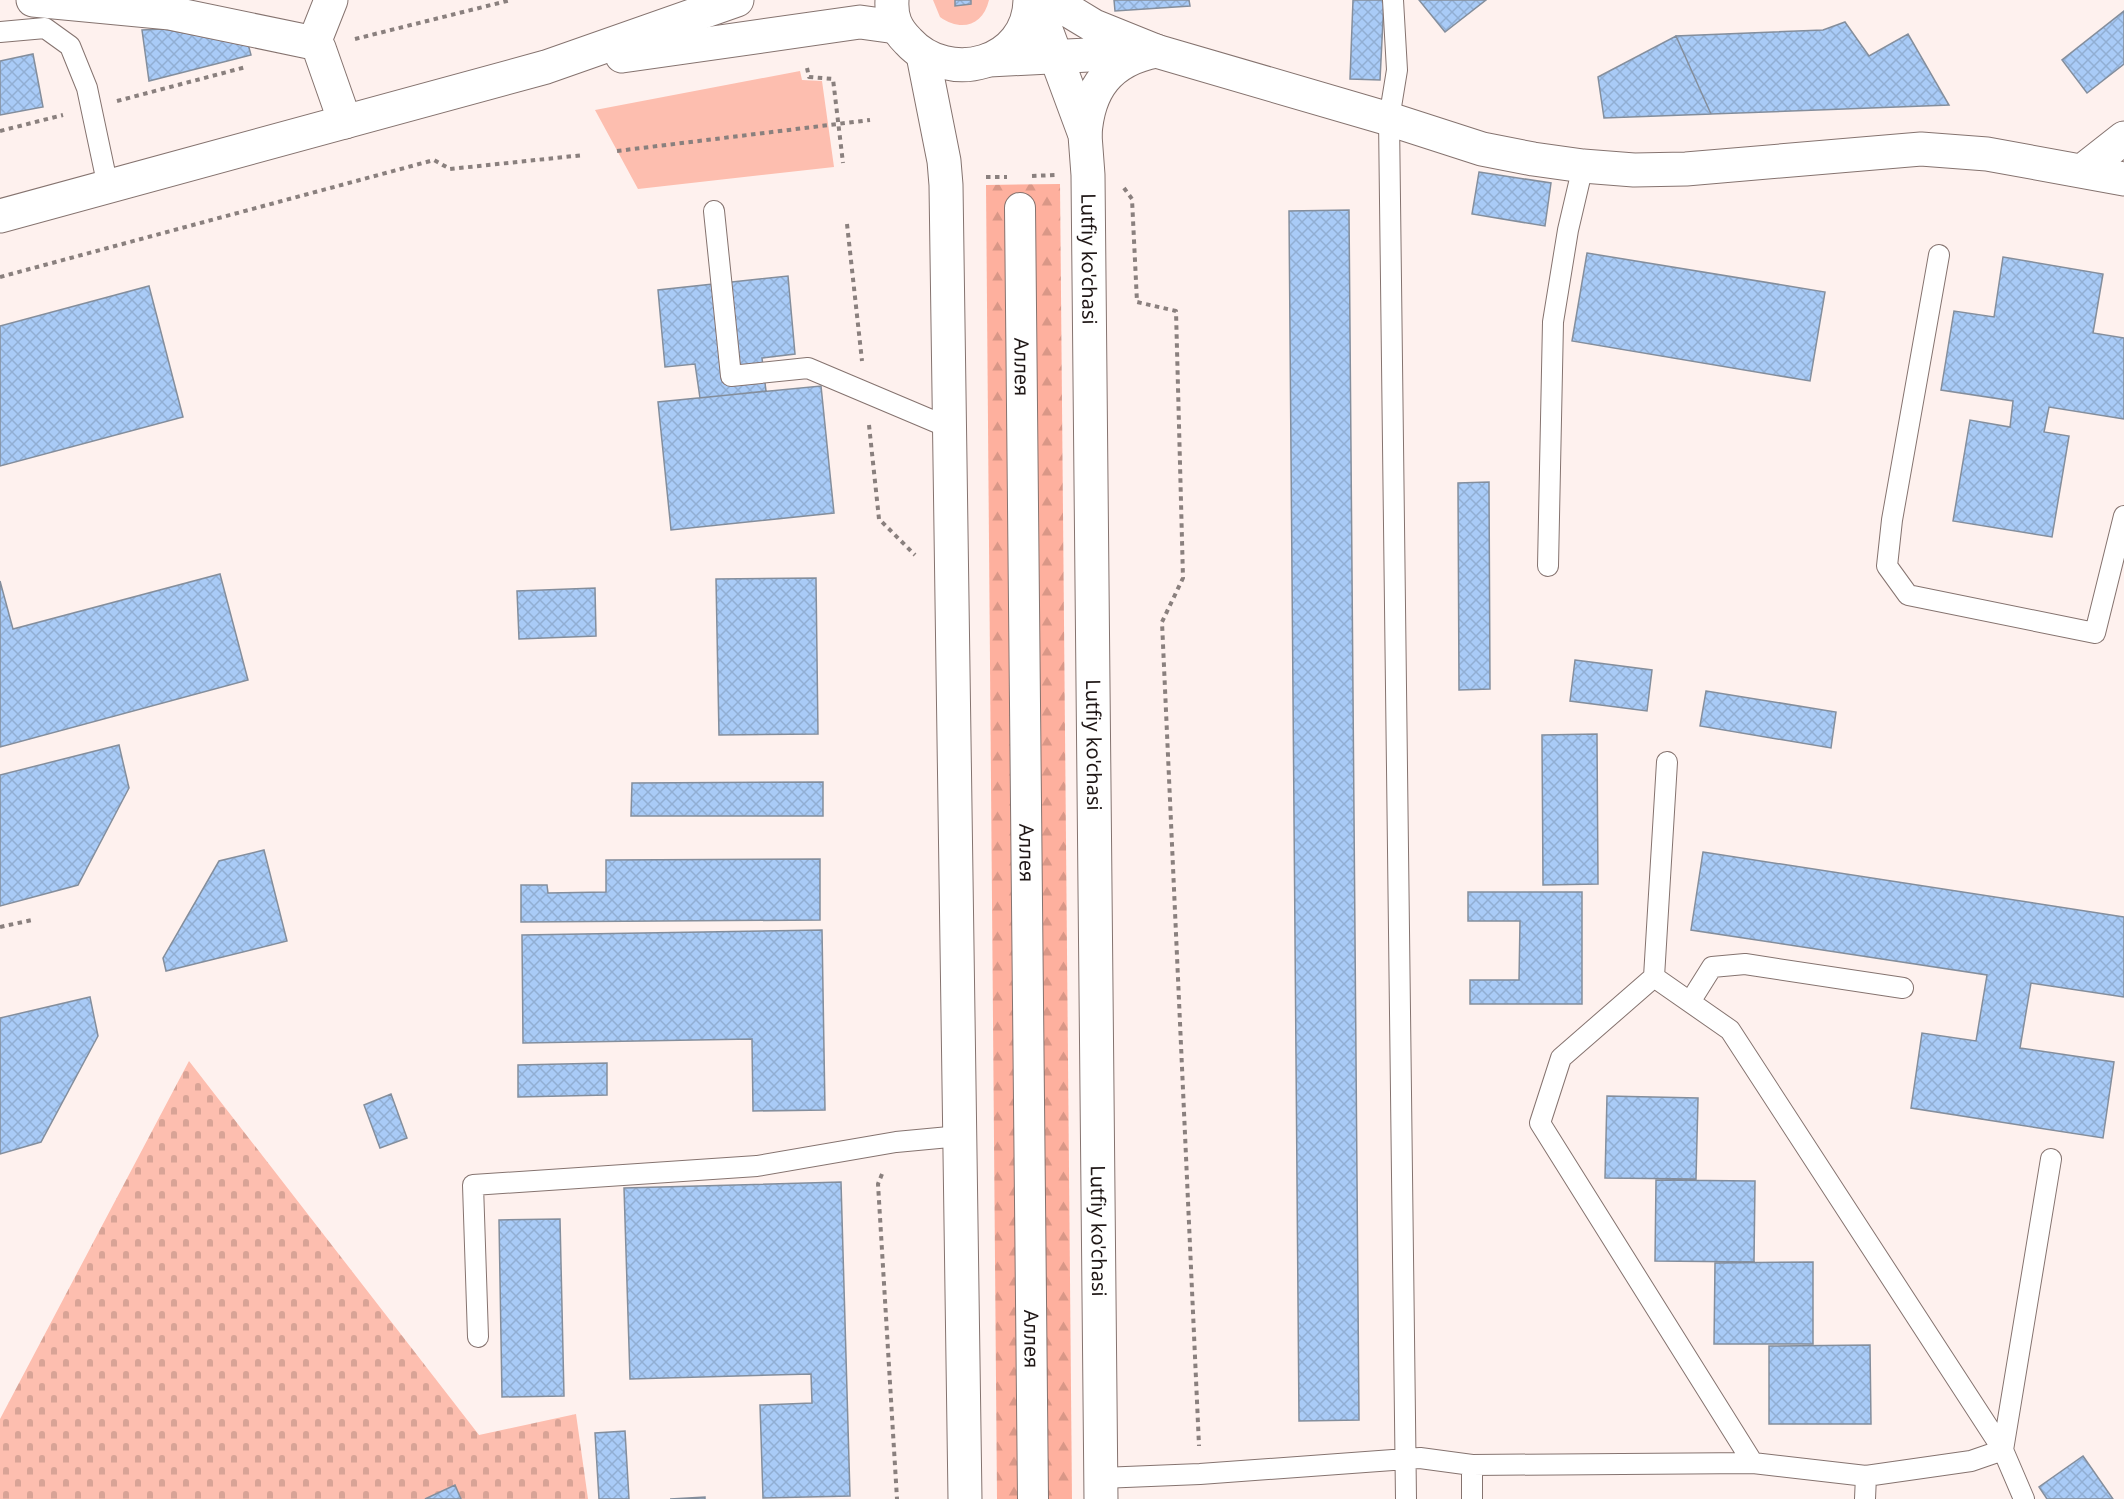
<svg xmlns="http://www.w3.org/2000/svg" width="2124" height="1499" font-family="'Noto Sans',sans-serif">
	<style>
		.grass { fill: #fdbeaf }
		.forest { fill: url(#forest-firs) }
		.cemetery { fill: url(#cemetery-stones) }
		.building { fill: url(#building-cross-hatch); stroke: #848e9c; stroke-width: 1.5 }
		.lines { fill: none; stroke-linecap: round; stroke-linejoin: round }
		.service-casing { stroke: #85736f; stroke-width: 22 }
		.pedestrian-casing { stroke: #85736f; stroke-width: 32 }
		.minor-casing { stroke: #85736f; stroke-width: 35 }
		.secondary-casing { stroke: #85736f; stroke-width: 35 }
		.path { stroke: #8a807e; stroke-width: 4; stroke-dasharray: 4.5 4.5; stroke-linecap: butt }
		.service { stroke: #fff; stroke-width: 20 }
		.pedestrian { stroke: #fff; stroke-width: 30 }
		.minor { stroke: #fff; stroke-width: 33 }
		.secondary { stroke: #fff; stroke-width: 33 }
		.labels { text-anchor: middle; stroke-width: 4.5; stroke-linejoin: round; paint-order: stroke }
		.street-label { font-size: 20px; fill: #1f1716; stroke: #fef1ee }
	</style>
	<defs>
		<pattern id="forest-firs" width="22" height="20" patternUnits="userSpaceOnUse" patternTransform="scale(1.5)"><rect width="22" height="20" fill="#feb09e"/><path d="M5 1l3.5 6h-7zM16 11l3.5 6h-7z" fill="#d99787"/></pattern>
		<pattern id="cemetery-stones" width="16" height="16" patternUnits="userSpaceOnUse" patternTransform="scale(1.5)"><rect width="16" height="16" fill="#fdbeaf"/><path d="M2 7V4a2 2 0 0 1 4 0v3zM10 15v-3a2 2 0 0 1 4 0v3z" fill="#d8a396"/></pattern>
		<pattern id="building-cross-hatch" width="8" height="8" patternUnits="userSpaceOnUse" patternTransform="scale(1.5)"><rect width="8" height="8" fill="#a9cbf7"/><path d="M0 0l8 8M0 8l8-8" fill="none" stroke="#91aed3"/></pattern>
	</defs>
	<rect width="100%" height="100%" fill="#fef1ee"/>
	<!-- grass -->
	<path class="grass" d="M933,0H989C983,26 961,32 940,17Z
		M800,71L802,80L822,81L834,167L638,189L595,110Z"/>
	<!-- forest -->
	<path class="forest" d="M1060,184L1072,1499H997L986,185Z"/>
	<!-- cemetery -->
	<path class="cemetery" d="M189,1061L479,1435L576,1414L588,1499H0V1419Z"/>
	<!-- building -->
	<path class="building" d="M955,0H971V4L955,6Z
		M1114,0H1189L1190,6L1115,11Z
		M1353,0H1384L1380,80L1350,79Z
		M1419,0H1486L1445,32Z
		M2124,11V64L2087,93L2062,60Z
		M1845,22L1869,56L1908,34L1949,105L1711,114L1676,36L1823,30Z
		M163,29L248,44L251,55L149,81L142,30Z
		M1676,36L1711,114L1604,118L1598,77Z
		M33,54L43,107L0,115V61Z
		M1479,172L1551,183L1545,226L1472,214Z
		M1349,210L1359,1420L1299,1421L1289,211Z
		M1587,253L1825,292L1810,381L1572,341Z
		M2003,257L2103,274L2093,333L2124,338V419L2049,407L2044,432L2069,436L2052,537L1953,521L1970,420L2010,427L2013,401L1941,390L1954,311L1994,317Z
		M788,276L795,354L762,358L766,391L700,398L695,364L665,367L658,290Z
		M149,286L183,417L0,466V326Z
		M821,386L834,513L671,530L658,402Z
		M1489,482L1490,689L1459,690L1458,483Z
		M220,574L248,680L0,747V581L13,629Z
		M816,578L818,734L719,735L716,579Z
		M595,588L596,636L519,639L517,591Z
		M1575,660L1652,670L1647,711L1570,701Z
		M1706,691L1836,712L1831,748L1700,726Z
		M1597,734L1598,884L1543,885L1542,735Z
		M119,745L129,788L78,885L0,906V775Z
		M823,782V816H631L632,783Z
		M264,850L287,941L166,971L163,958L219,861Z
		M1703,852L2124,917V997L2031,983L2020,1048L2114,1062L2103,1138L1911,1108L1922,1033L1976,1041L1987,975L1691,930Z
		M820,859V920L521,922V885H547L548,893L606,892V860Z
		M1468,892H1582V1004H1470V980H1519L1520,921H1468Z
		M822,930L825,1110L753,1111L752,1039L523,1043L522,935Z
		M90,997L98,1036L41,1142L0,1154V1018Z
		M607,1063V1095L518,1097V1065Z
		M391,1094L407,1138L380,1148L364,1105Z
		M1607,1096L1698,1098L1696,1179L1605,1178Z
		M1656,1180L1755,1181L1754,1262L1655,1261Z
		M841,1182L850,1496L763,1498L760,1405L812,1403L811,1374L630,1379L624,1188Z
		M560,1219L564,1396L502,1397L499,1220Z
		M1813,1262V1344H1714L1715,1263Z
		M1870,1345L1871,1424H1769V1346Z
		M625,1431L629,1499H599L595,1433Z
		M2083,1456L2113,1499H2047L2039,1487Z
		M455,1485L461,1499H425Z
		M705,1497V1499H670Z"/>
	<g class="lines">
		<!-- service casing -->
		<g class="service-casing">
			<path id="service" d="M1393,0L1397,70L1389,119L1406,1499
				M0,32L45,28L70,46L87,88L108,187
				M714,211L731,376L808,368L950,428
				M1939,255L1892,520L1887,566L1908,595L2095,633L2124,516
				M1548,566L1553,322L1568,230L1583,166
				M1654,977L1667,762
				M1690,1002L1712,967L1745,964L1903,988
				M478,1337L473,1185L757,1166L896,1142L960,1136
				M1753,1463L1540,1123L1561,1058L1654,977L1730,1030L2003,1450L2024,1499
				M1472,1465V1499
				M1101,1478L1200,1474L1420,1458L1472,1465L1753,1463L1866,1476L1971,1461L2003,1450L2051,1159
				M1865,1499L1866,1476"/>
		</g>
		<!-- pedestrian casing -->
		<g class="pedestrian-casing">
			<g id="pedestrian">
				<path id="s1" d="M1020,208L1033,1499"/>
			</g>
		</g>
		<!-- minor casing -->
		<g class="minor-casing">
			<path id="minor" d="M33,0L170,13L314,43
				M331,0L314,43L319,48L345,122
				M1051,0L1094,26L1156,51L1389,119L1482,149L1533,159L1583,166L1634,170L1686,169L1921,149L1987,154L2124,179
				M989,60L1148,52
				M2082,171L2124,138"/>
		</g>
		<!-- secondary casing -->
		<g class="secondary-casing">
			<g id="secondary">
				<path d="M892,0C891,18 896,29 908,41C949,86 1029,64 1030,0"/>
				<path id="s2" d="M1035,0L1085,135L1088,175L1101,1499"/>
				<path d="M923,55L944,161L946,185L965,1499"/>
				<path d="M622,56L860,22L896,27"/>
				<path d="M1085,135C1088,89 1109,60 1156,51"/>
				<path d="M0,216L546,67L737,0"/>
			</g>
		</g>
		<!-- path -->
		<path class="path" d="M355,39L511,0
			M807,68L809,77L833,79L843,163
			M117,101L246,67
			M0,131L63,115
			M617,151L870,120
			M1032,176L1055,175
			M986,177H1007
			M1124,188L1132,199L1137,302L1176,311L1183,578L1162,622L1199,1446
			M847,224L862,361
			M0,277L434,160L450,169L584,155
			M869,425L879,519L915,555
			M0,927L32,920
			M882,1174L878,1184L897,1499"/>
		<!-- service -->
		<use href="#service" class="service"/>
		<!-- pedestrian -->
		<use href="#pedestrian" class="pedestrian"/>
		<!-- minor -->
		<use href="#minor" class="minor"/>
		<!-- secondary -->
		<use href="#secondary" class="secondary"/>
	</g>
	<g class="labels">
		<!-- street labels -->
		<g class="street-label">
			<text dy="7" stroke="none"><textPath href="#s2" startOffset="268">Lutfiy ko'chasi</textPath></text>
			<text dy="7" stroke="none"><textPath href="#s1" startOffset="159">Аллея</textPath></text>
			<text dy="7" stroke="none"><textPath href="#s2" startOffset="754">Lutfiy ko'chasi</textPath></text>
			<text dy="7" stroke="none"><textPath href="#s1" startOffset="645">Аллея</textPath></text>
			<text dy="7" stroke="none"><textPath href="#s2" startOffset="1240">Lutfiy ko'chasi</textPath></text>
			<text dy="7" stroke="none"><textPath href="#s1" startOffset="1131">Аллея</textPath></text>
		</g>
	</g>
</svg>
